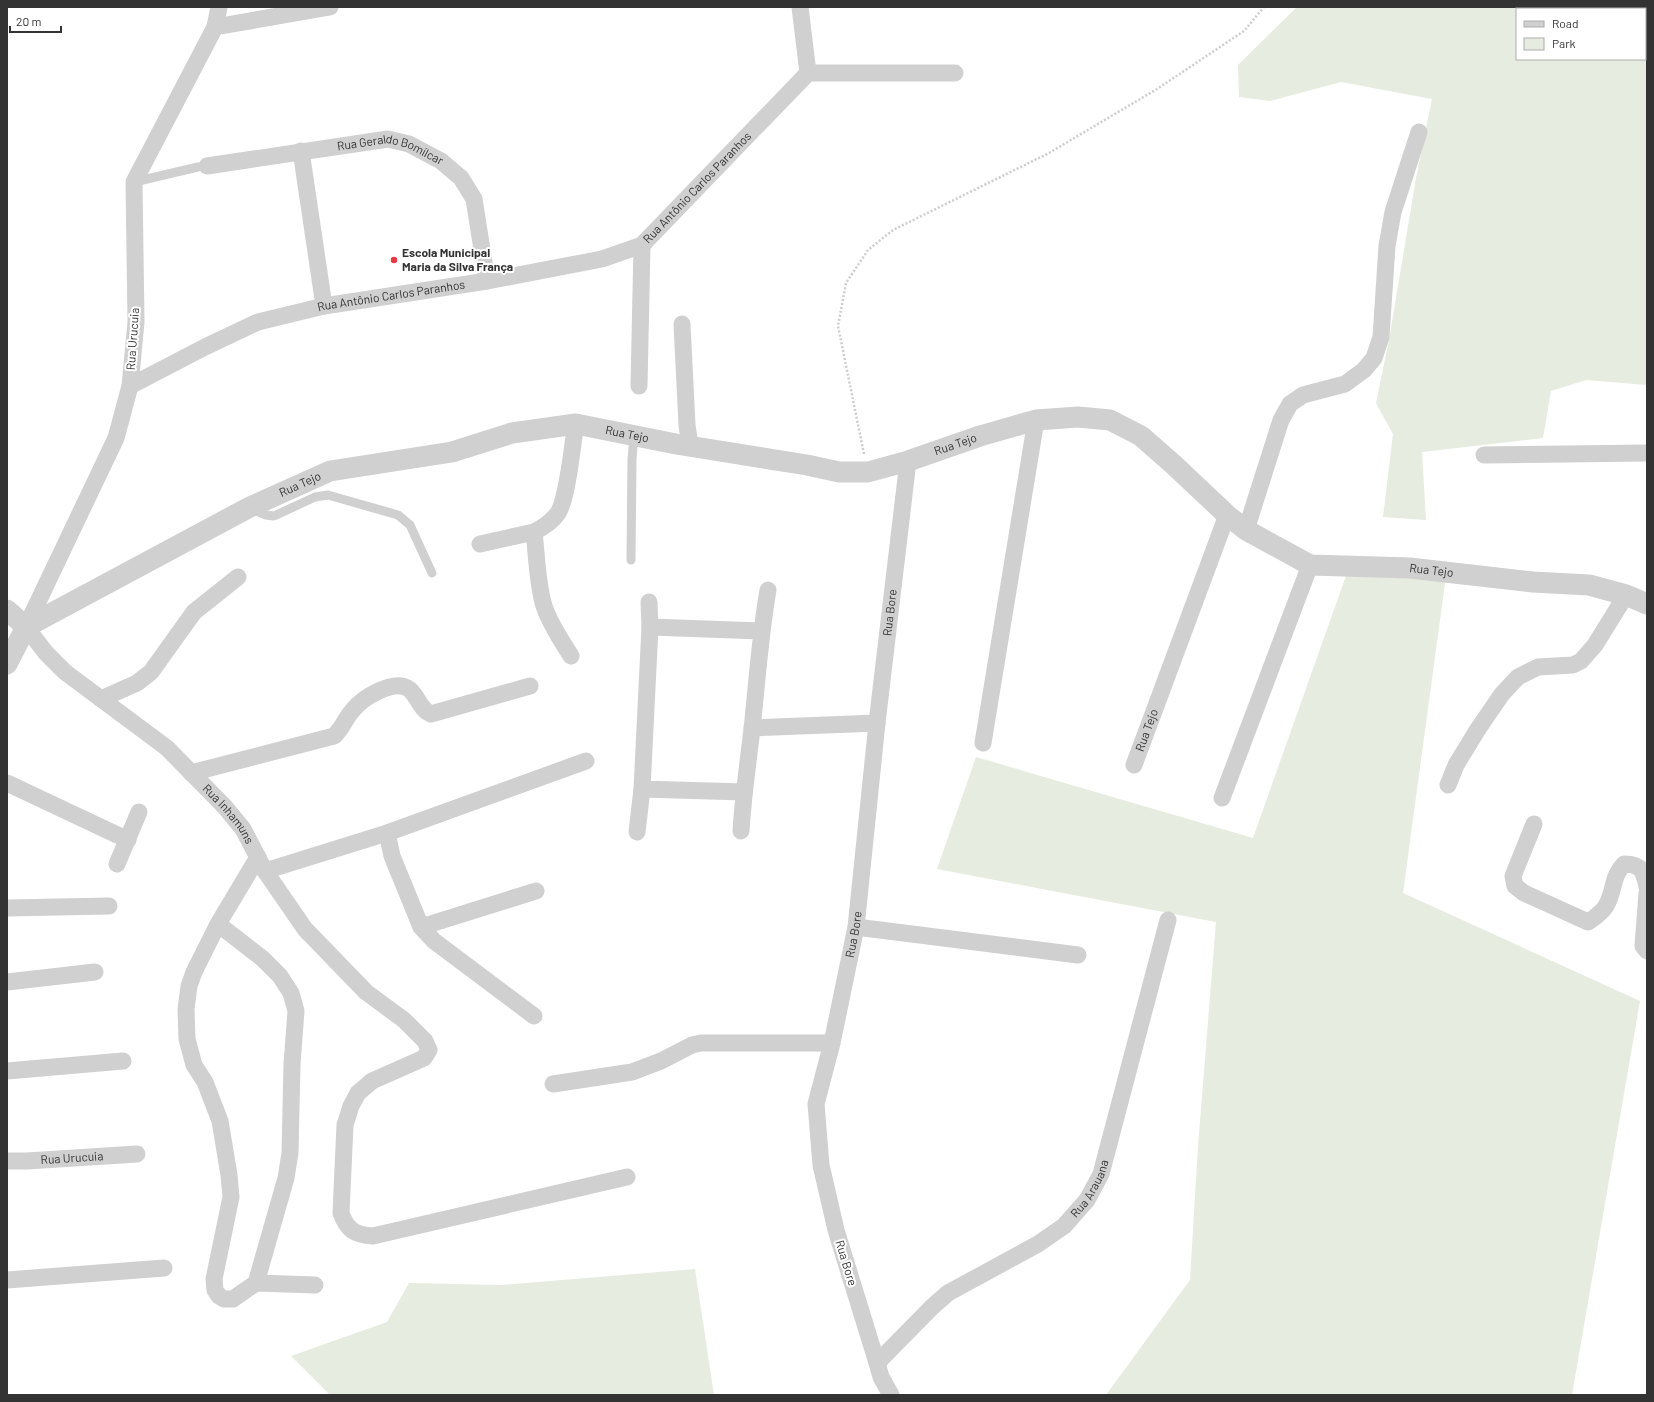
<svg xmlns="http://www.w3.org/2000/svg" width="1654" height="1402" font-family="Barlow,sans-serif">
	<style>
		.green { fill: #e6ecdf; fill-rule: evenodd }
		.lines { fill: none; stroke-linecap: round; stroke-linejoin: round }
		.path { stroke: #cdcdcd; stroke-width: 2.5; stroke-dasharray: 2 2; stroke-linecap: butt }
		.service { stroke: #d0d0d0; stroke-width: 9 }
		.minor { stroke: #d0d0d0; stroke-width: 17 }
		.tertiary { stroke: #d0d0d0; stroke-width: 21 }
		.poi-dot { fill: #e63946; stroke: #fff; stroke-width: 1.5 }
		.labels { text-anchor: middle; stroke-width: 4; stroke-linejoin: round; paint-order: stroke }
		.street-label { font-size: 12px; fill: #333; stroke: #fff }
		.poi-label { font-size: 12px; font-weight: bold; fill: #333; stroke: #fff; text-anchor: start }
	</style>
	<rect width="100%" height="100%" fill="#fff"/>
	<!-- green -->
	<path class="green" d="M1297,7H1647V385L1586,380L1551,391L1543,438L1422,452L1426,520L1383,517L1393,434L1376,403L1389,340L1416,178L1432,99L1341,82L1270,101L1239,97L1238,65ZM1517,9H1645V59H1517Z
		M1347,573L1446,576L1403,893L1640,1001L1572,1395H1106L1190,1280L1198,1146L1216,922L937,869L976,757L1253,838Z
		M695,1269L714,1395H330L291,1356L387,1322L409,1283L501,1285Z"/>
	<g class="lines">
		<!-- path -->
		<path class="path" d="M864,454L838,326L846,283L868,250L893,230L1049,153L1157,89L1244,31L1264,7"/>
		<!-- service -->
		<path class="service" d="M134,182L198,167
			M251,509L266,515L274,516L315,497L328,495L398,515L410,525L432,573
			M631,560L632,459L634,436"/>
		<!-- minor -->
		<g class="minor">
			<path id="s1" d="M219,7L215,27L134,182L136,322L130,386L116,438L26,627L46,653L65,672L167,748L225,807L243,829L265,871L305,929L366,992L404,1020L425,1041L429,1050L424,1058L372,1081L358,1093L351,1106L345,1125L341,1213C347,1230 355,1235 373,1236L627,1177"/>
			<path d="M800,7L808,73"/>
			<path d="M215,27L330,7"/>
			<path d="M808,73H955"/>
			<path d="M301,151L324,306"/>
			<path id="s2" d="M207,166L388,139L409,144L441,161L461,178L474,199L487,281"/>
			<path d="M682,324L687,425L690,446"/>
			<path id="s3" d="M130,386L205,347L258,322L324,306L487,281L602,259L642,245L808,73"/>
			<path d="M639,386L642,245"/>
			<path d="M1484,455L1647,453"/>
			<path d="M1246,530L1281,420L1290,404L1303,395L1345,384L1364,370L1374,358L1381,337L1387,246L1393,212L1419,132"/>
			<path d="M480,544L534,532"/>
			<path d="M649,602L650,627L642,789L744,792"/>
			<path d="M650,627L761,631"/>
			<path d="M571,656C561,640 550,624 544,606C537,583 537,557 534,532C544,527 552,522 558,513C568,497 572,445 576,424"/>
			<path d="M101,699L137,683L151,672L194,612L238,577"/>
			<path d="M752,728L877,723"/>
			<path d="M983,743L1036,420"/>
			<path id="s4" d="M1134,765L1227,515"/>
			<path d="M191,773L334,736C342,729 345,719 352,711C362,698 394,678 409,689C418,696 420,710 431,714L530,686"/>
			<path d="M7,783L128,840"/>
			<path d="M1448,785L1456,765L1478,729L1502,694L1518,677L1538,667L1573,665L1581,661L1595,645L1626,595"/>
			<path d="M1222,798L1310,565"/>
			<path d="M1534,824L1513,876L1515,886L1524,893L1588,922C1596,917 1605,910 1608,902C1615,887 1612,877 1624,864C1642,864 1644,872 1647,887"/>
			<path d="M741,831C743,797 748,763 752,729C757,682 760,636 768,590"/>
			<path d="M637,832L642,789"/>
			<path d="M387,833L392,856L421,927L434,941L534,1016"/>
			<path d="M117,864L139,812"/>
			<path d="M265,871L387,833L586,761"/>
			<path d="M1647,893L1643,946L1647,951"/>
			<path d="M7,908L109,906"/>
			<path d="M218,924L263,959L280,976L291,993L296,1011L292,1064L290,1153L286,1178L256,1283L233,1299H224L219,1296L215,1290L214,1279L231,1197L229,1175L220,1121L205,1082L194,1065L187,1039L186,1009L189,986L194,972L218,924L258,857"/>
			<path d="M421,927L536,891"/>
			<path d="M856,927L1078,955"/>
			<path d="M7,982L95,972"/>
			<path d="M7,1071L123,1061"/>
			<path d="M553,1084L632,1072L661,1061L692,1045L701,1043H832"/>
			<path id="s5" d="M7,1161H27L137,1154"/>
			<path d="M7,1280L164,1268"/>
			<path d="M256,1283L315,1285"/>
			<path id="s6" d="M877,1363L932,1307L948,1293L1038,1244L1064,1226L1087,1200L1101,1174L1168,920"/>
			<path id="s7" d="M891,1395L881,1377L877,1363L836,1230L821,1165L816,1104L832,1043L856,927L877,723L908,461"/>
		</g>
		<!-- tertiary -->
		<g class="tertiary">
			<path d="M7,610L26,627"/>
			<path id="s8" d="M26,627L248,508L330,471L452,452L512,433L576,424L676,444L807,465L839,472H868L908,461L980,436L1036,420L1078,417L1110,420L1141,436L1174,465L1227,515L1246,530L1310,565L1410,568L1533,582L1589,585L1626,595L1647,604"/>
			<path d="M7,664L26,627"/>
		</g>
	</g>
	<!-- markers -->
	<circle class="poi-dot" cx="394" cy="260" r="4"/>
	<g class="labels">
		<!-- street labels -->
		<g class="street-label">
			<text dy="4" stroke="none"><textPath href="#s2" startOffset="187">Rua Geraldo Bomílcar</textPath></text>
			<text dy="4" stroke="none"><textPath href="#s3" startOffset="615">Rua Antônio Carlos Paranhos</textPath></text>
			<text dy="4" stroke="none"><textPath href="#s3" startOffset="279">Rua Antônio Carlos Paranhos</textPath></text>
			<text transform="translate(133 339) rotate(-86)" y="4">Rua Urucuia</text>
			<text dy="4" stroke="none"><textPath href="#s8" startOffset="645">Rua Tejo</textPath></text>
			<text dy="4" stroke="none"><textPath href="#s8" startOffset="981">Rua Tejo</textPath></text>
			<text dy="4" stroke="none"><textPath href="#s8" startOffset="309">Rua Tejo</textPath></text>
			<text dy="4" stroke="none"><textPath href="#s8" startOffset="1510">Rua Tejo</textPath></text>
			<text dy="4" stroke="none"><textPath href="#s7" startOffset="800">Rua Bore</textPath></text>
			<text dy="4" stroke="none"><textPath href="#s4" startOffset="37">Rua Tejo</textPath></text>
			<text dy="4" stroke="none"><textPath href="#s1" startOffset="940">Rua Inhamuns</textPath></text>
			<text dy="4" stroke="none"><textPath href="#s7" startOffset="476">Rua Bore</textPath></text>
			<text dy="4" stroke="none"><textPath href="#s5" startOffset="65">Rua Urucuia</textPath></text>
			<text dy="4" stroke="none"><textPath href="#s6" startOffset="280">Rua Arauana</textPath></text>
			<text transform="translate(846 1263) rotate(73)" y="4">Rua Bore</text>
		</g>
		<!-- poi labels -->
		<g class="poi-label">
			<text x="402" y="257">Escola Municipal<tspan x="402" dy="14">Maria da Silva França</tspan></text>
		</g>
	</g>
	<!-- border -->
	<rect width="1654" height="1402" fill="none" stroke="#333333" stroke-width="16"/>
	<!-- legend -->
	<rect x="1516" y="8" width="130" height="52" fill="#ffffff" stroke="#adadad"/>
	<rect x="1524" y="21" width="20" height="6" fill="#d0d0d0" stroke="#adadad"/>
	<text x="1552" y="28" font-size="12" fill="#333333">Road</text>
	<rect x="1524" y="38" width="20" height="12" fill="#e6ecdf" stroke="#adadad"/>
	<text x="1552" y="48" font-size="12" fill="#333333">Park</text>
	<!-- scale -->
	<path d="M10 26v6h51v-6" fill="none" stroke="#333333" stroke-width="2"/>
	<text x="16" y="26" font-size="12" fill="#333333" stroke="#ffffff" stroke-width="3" paint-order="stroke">20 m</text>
</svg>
